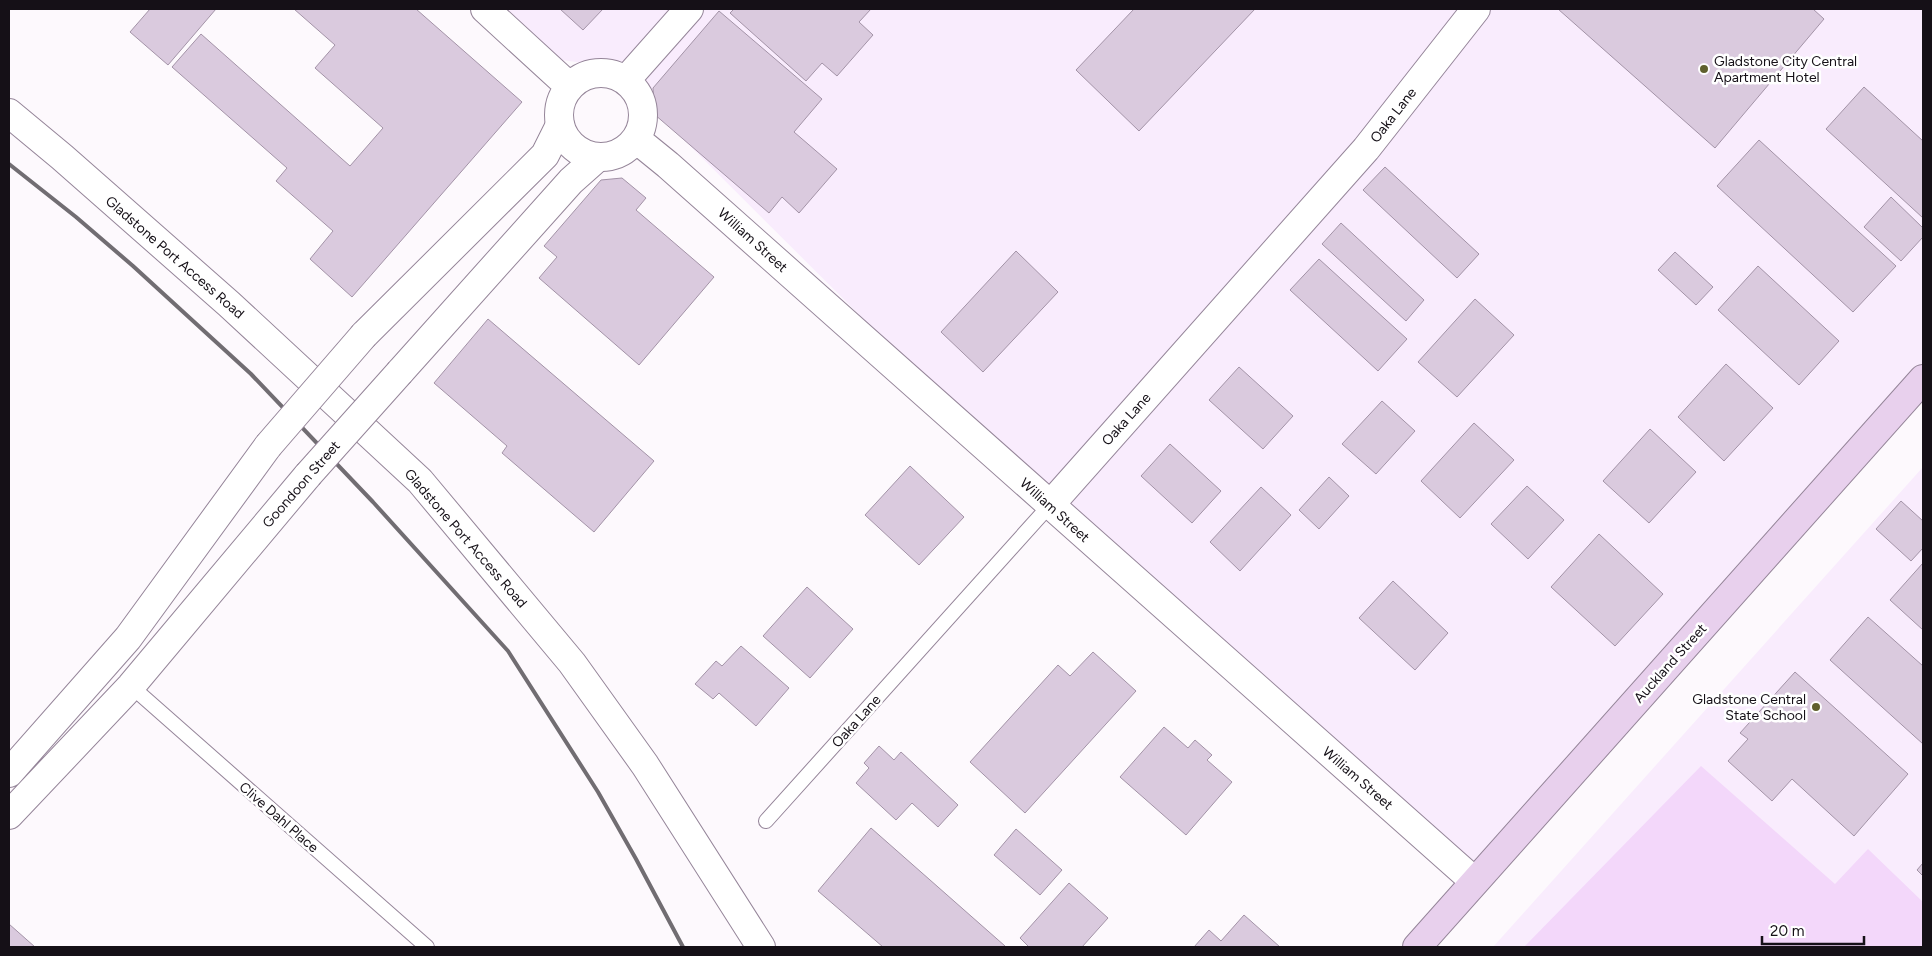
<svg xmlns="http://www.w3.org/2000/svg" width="1932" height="956" font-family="Figtree,sans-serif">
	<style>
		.built { fill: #f9ecfd }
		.green { fill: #f3d7fa }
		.building { fill: #dacade; stroke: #a393a7 }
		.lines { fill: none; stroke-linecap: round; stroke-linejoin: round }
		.service-casing { stroke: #958599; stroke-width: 16 }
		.minor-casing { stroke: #958599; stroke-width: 30 }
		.tertiary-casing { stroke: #958599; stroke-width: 30 }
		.secondary-casing { stroke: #958599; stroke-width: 30 }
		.service { stroke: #fff; stroke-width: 14 }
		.minor { stroke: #fff; stroke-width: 28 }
		.tertiary { stroke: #fff; stroke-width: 28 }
		.secondary { stroke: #e8d0ed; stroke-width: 28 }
		.rail { stroke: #716d72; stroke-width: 4 }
		.tertiary-bridge-casing { stroke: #958599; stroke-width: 30; stroke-linecap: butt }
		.tertiary-bridge { stroke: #fff; stroke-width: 28 }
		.poi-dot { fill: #5f602d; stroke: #fff; stroke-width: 2 }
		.labels { text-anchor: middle; stroke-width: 5; stroke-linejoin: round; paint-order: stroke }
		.poi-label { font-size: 14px; fill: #151017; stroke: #fff; text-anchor: start }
		.street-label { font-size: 14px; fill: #151017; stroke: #fff }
	</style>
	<rect width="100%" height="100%" fill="#fdf9fd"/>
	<!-- built -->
	<path class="built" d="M485,9H1923V379L1474,881L1050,505L640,96L584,63L539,57Z
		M1923,467V947H1493Z"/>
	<!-- green -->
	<path class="green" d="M1701,766L1835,884L1868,849L1923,902V947H1524Z"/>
	<!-- building -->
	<path class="building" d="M150,9H216L168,65L130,32Z
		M294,9H416L522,102L352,297L310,259L333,231L276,181L287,168L172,67L201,34L350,166L383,128L315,68L335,45Z
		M560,9H603L583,30Z
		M734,9H871L859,22L873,35L837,76L822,63L806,81L730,13Z
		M1134,9H1255L1139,131L1076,70Z
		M1558,9H1813L1824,19L1715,148Z
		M719,11L822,99L794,132L837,169L799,213L782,197L769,213L654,114L653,88Z
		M1864,87L1923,141V218L1826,129Z
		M1759,140L1896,266L1853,312L1717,186Z
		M1385,167L1479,254L1457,278L1363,190Z
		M622,178L646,198L636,210L714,277L639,365L539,278L557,257L544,246L601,180Z
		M1891,197L1923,228V237L1901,261L1864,227Z
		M1341,223L1424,300L1406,321L1322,244Z
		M1016,251L1058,292L983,372L941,332Z
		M1675,252L1713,287L1696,305L1658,270Z
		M1319,259L1407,339L1378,371L1290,290Z
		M1758,266L1839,341L1799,385L1718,310Z
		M1475,299L1514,335L1457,397L1418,362Z
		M488,319L654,461L594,532L502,453L507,446L434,383Z
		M1726,364L1773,408L1724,461L1678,417Z
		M1239,367L1293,416L1263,449L1209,400Z
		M1382,401L1415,431L1376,474L1342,444Z
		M1474,423L1514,460L1460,518L1421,481Z
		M1650,429L1696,472L1649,523L1603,481Z
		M1170,444L1221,491L1192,523L1141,476Z
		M910,466L964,517L919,565L865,515Z
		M1329,477L1349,496L1319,529L1299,510Z
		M1527,486L1564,520L1528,559L1491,524Z
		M1261,487L1291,515L1240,571L1210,542Z
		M1901,501L1923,521V548L1911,561L1876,529Z
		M1599,534L1663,594L1615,646L1551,587Z
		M1923,563V630L1890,600Z
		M1393,581L1448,633L1415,670L1359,618Z
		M807,587L853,629L810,678L763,636Z
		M1868,617L1923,666V744L1830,660Z
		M741,646L789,688L756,726L719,693L713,699L695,684L716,661L722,666Z
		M1093,652L1136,691L1025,813L970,762L1058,665L1070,676Z
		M1795,672L1908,774L1854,836L1792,779L1772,801L1728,761L1748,739L1740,733Z
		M1164,727L1188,748L1195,740L1212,755L1207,760L1232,782L1186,835L1120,777Z
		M879,746L894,760L901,752L958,805L938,827L912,803L896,820L856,783L869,768L864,763Z
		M871,828L1005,946L1004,947H883L818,891Z
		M1016,829L1062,870L1040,895L994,855Z
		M1923,863V876L1917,870Z
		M1069,883L1108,918L1082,947H1029L1020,938Z
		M1244,915L1280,947H1194L1209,930L1221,941Z
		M9,924L35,947H9Z"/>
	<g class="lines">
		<!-- service casing -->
		<g class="service-casing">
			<path id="service" d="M131,686L427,947
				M766,821L1050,505"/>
		</g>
		<!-- minor casing -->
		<g class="minor-casing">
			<path id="minor" d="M485,9L569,86
				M559 115a42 42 0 1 1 84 0a42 42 0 1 1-84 0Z
				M626,80L689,9
				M636,139L668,165L1474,881
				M1050,505L1366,149L1476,9"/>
		</g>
		<!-- tertiary casing -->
		<g class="tertiary-casing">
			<path id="tertiary" d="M9,113L62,157L229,304L420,481L572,663L645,765L761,947
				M364,335L545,155L560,125
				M400,372L571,181L598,157
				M9,773L128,638L268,446
				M9,815L131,686L308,475"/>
		</g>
		<!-- secondary casing -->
		<g class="secondary-casing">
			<path id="secondary" d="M1417,947L1923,379"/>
		</g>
		<!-- service -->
		<use href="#service" class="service"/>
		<!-- minor -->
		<use href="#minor" class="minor"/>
		<!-- tertiary -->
		<use href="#tertiary" class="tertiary"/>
		<!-- secondary -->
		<use href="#secondary" class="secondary"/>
		<!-- rail -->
		<path class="rail" d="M9,164L76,217L133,266L251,374L373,502L508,651L598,792L636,859L683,947"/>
		<!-- tertiary-bridge casing -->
		<g class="tertiary-bridge-casing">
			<path id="tertiary-bridge" d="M268,446L364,335
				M308,475L400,372"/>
		</g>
		<!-- tertiary-bridge -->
		<use href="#tertiary-bridge" class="tertiary-bridge"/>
	</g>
	<!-- markers -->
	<g class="poi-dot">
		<circle cx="1704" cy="69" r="5"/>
		<circle cx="1816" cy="707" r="5"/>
	</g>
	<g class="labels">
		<!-- poi labels -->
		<g class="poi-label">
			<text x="1714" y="66">Gladstone City Central<tspan x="1714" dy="16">Apartment Hotel</tspan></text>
			<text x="1806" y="704" text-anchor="end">Gladstone Central<tspan x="1806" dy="16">State School</tspan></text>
		</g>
		<!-- street labels -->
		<g class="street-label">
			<text transform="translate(1393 115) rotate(-52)" y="5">Oaka Lane</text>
			<text transform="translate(753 240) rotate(42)" y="5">William Street</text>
			<text transform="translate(175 257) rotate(41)" y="5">Gladstone Port Access Road</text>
			<text transform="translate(1126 419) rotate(-48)" y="5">Oaka Lane</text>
			<text transform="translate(301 484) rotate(-49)" y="5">Goondoon Street</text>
			<text transform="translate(1055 510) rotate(42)" y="5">William Street</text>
			<text transform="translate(466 538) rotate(49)" y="5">Gladstone Port Access Road</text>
			<text transform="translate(1670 663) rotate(-48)" y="5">Auckland Street</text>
			<text transform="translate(856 721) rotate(-48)" y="5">Oaka Lane</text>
			<text transform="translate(1358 778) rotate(41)" y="5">William Street</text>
			<text transform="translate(279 817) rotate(41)" y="5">Clive Dahl Place</text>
		</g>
	</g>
	<!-- border -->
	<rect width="1932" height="956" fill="none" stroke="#151017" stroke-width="20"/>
	<!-- scale -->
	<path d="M1762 936v8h102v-8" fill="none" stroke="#151017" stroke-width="2.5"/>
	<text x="1770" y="936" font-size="15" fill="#151017" stroke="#ffffff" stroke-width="4" paint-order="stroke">20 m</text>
</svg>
